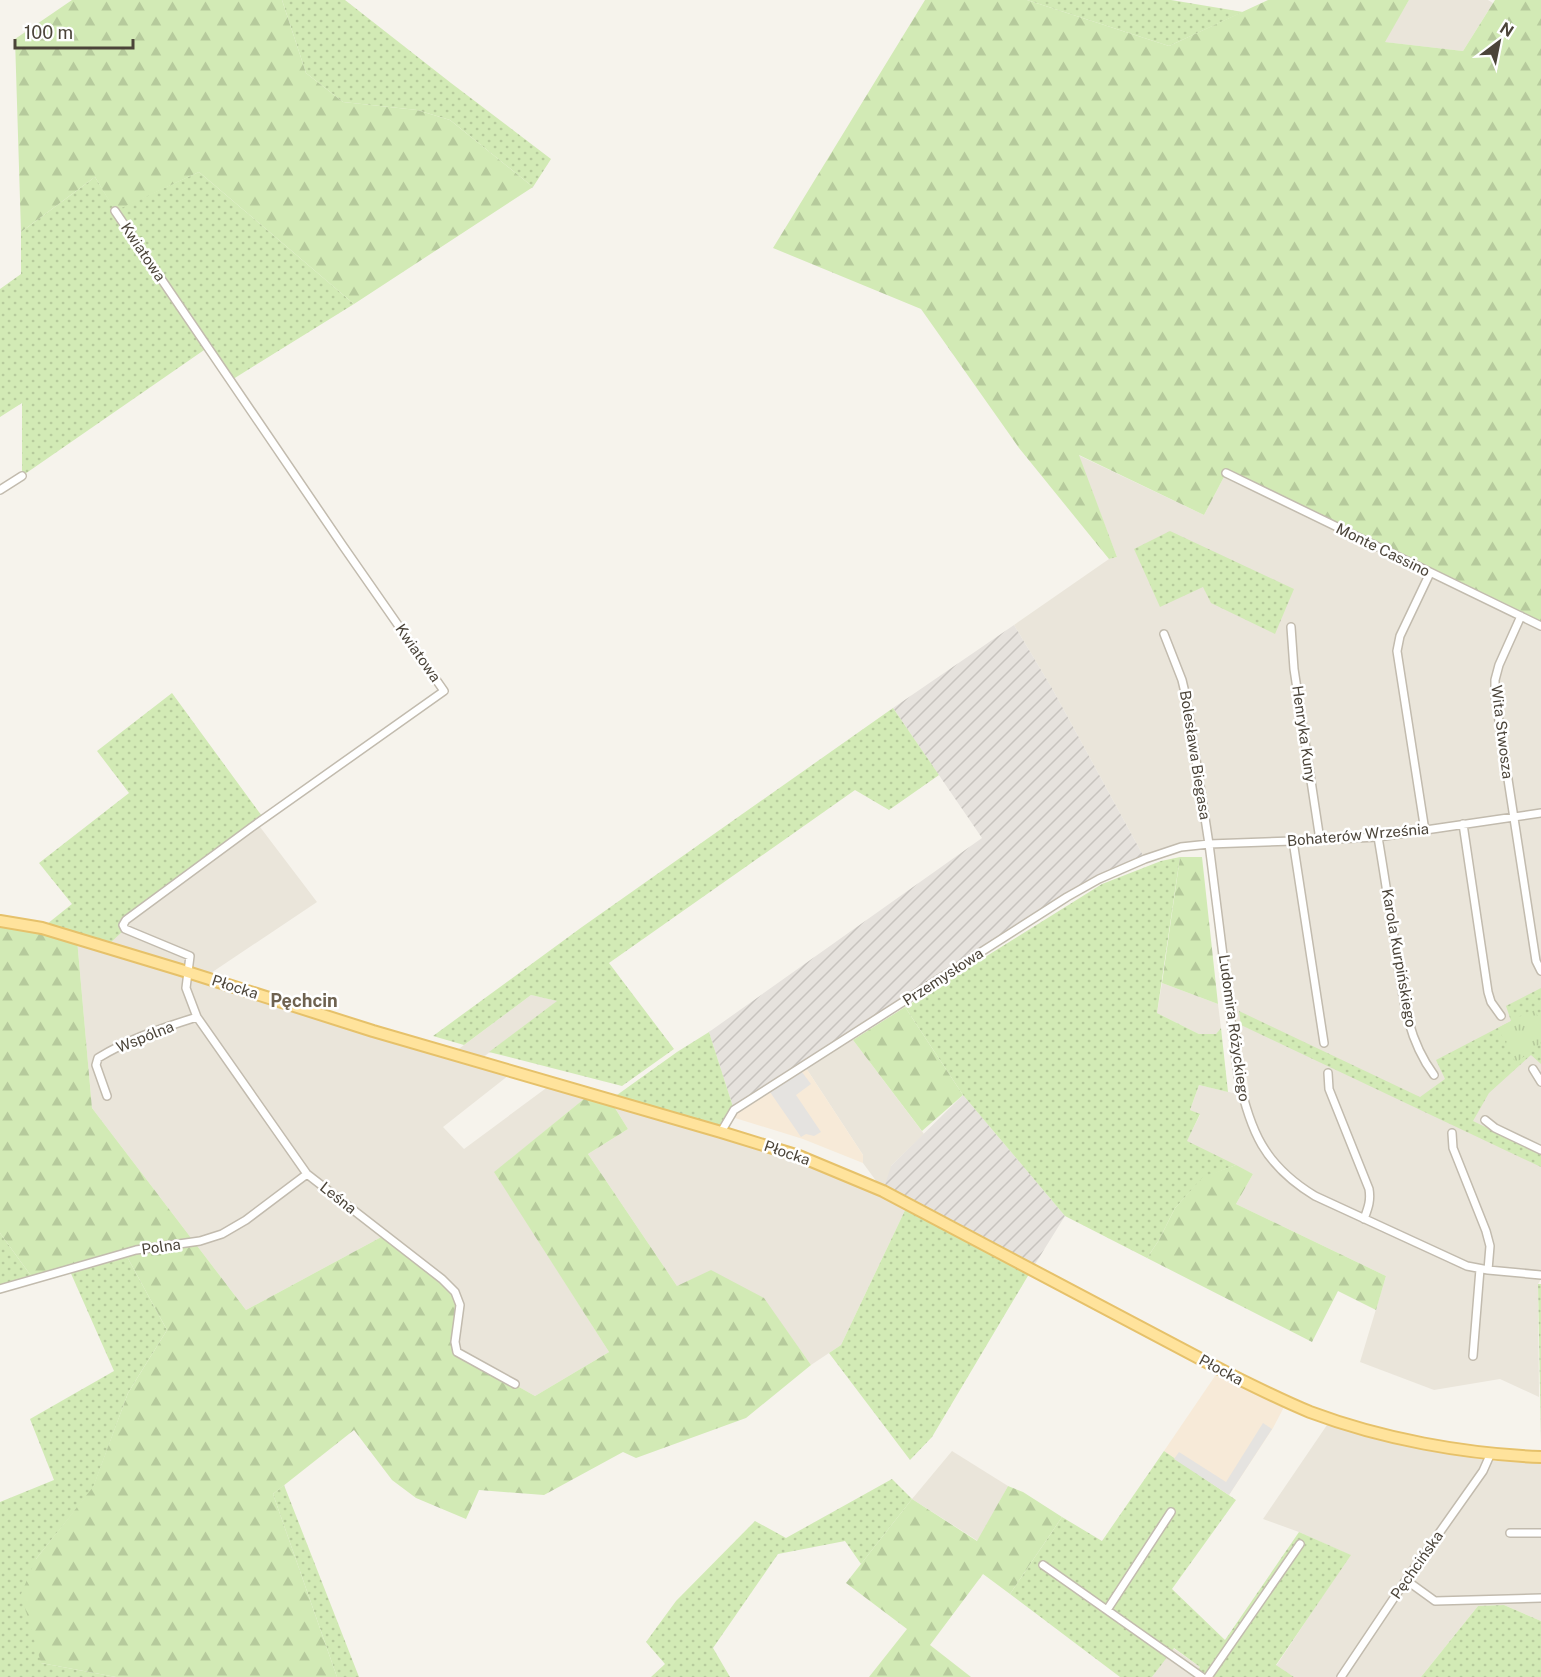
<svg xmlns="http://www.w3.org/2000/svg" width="1541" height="1677" font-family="'Public Sans',sans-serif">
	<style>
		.residential { fill: #eae5da }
		.commercial { fill: #f7ead8 }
		.industrial { fill: url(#industrial-furrows) }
		.grass { fill: url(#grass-dots) }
		.forest { fill: url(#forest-firs) }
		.park { fill: url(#park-tufts) }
		.parking { fill: #e5e3e0 }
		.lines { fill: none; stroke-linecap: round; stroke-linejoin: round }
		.street-casing { stroke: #c2bbae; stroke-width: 10 }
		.primary-casing { stroke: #e6c16a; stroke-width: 14 }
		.street { stroke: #fff; stroke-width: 7 }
		.primary { stroke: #ffe39c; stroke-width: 10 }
		.labels { text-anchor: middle; stroke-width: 5; stroke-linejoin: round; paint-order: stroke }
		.street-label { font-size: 15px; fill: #4b4439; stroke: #fff }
		.quarter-label { font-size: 18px; font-weight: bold; fill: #6e6250; stroke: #fff }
	</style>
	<defs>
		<pattern id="industrial-furrows" width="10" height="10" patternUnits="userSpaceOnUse" patternTransform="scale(1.5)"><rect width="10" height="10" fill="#e6e2dd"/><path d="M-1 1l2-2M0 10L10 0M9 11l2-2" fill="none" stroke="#c7c3be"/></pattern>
		<pattern id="grass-dots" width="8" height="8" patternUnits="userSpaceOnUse" patternTransform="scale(1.5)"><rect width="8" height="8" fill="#d2eab5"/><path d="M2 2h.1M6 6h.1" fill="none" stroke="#b6ca9c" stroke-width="1.8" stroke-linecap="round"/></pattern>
		<pattern id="forest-firs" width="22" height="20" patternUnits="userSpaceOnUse" patternTransform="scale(1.5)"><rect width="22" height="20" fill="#d2eab5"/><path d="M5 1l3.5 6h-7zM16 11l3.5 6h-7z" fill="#b6ca9c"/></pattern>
		<pattern id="park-tufts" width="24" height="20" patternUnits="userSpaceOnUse" patternTransform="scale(1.5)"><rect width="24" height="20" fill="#d2eab5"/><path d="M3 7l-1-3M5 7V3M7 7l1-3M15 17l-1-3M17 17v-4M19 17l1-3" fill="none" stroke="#b6ca9c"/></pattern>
	</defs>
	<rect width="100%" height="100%" fill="#f6f3ec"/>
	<!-- residential -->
	<path class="residential" d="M1409,0H1488L1493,3L1463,51L1384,42Z
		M1078,455L1204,515L1226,473L1541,625V1279L1538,1284L1539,1397L1500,1379L1434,1390L1360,1362L1386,1276L1236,1204L1253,1174L1186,1142L1200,1115L1190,1110L1199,1085L1233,1093L1249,1091L1222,939L1208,844L1145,859L1053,690L1014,625L1109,559L1117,557Z
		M257,823L317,902L205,977L452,1054L531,995L558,1001L478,1061L513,1072L443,1127L464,1149L553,1083L590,1094L495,1172L609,1352L535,1396L457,1352L385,1235L246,1310L92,1108L77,939L123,925Z
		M1162,983L1218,1004L1221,1028L1216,1034H1199L1157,1013Z
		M850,1036L924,1134L891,1166L908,1204L841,1345L811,1365L763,1298L677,1286L588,1154L628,1129L610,1100L721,1132L882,1189L863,1163V1155L804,1065Z
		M1327,1425L1367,1430L1496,1461L1541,1462V1621L1504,1605L1478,1606L1421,1677H1294L1276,1666L1350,1555L1299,1532L1263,1519Z
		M952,1451L1008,1486L978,1541L912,1499Z
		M1173,1648L1200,1667L1193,1677H1152Z"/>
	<!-- commercial -->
	<path class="commercial" d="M804,1065L863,1155V1163L803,1139L735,1118L734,1110Z
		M1217,1373L1284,1407L1273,1428L1229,1495L1164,1451Z"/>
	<!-- industrial -->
	<path class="industrial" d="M1014,625L1053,690L1145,859L1099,879L734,1110L709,1032L982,838L893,708Z
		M963,1095L1065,1216L1032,1269L883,1191L891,1166Z"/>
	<!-- grass -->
	<path class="grass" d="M282,0H345L451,83L551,159L533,187L450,120L417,110L343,102L306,73Z
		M1027,0H1171L1243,12L1169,46Z
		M199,172L354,304L230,381L207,348L22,476V403L0,417V289L21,274V232L95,177L115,210Z
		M1170,531L1294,589L1275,634L1211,603L1203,587L1160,607L1134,549Z
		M172,693L264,819L126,920L125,929L106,947L42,928L72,904L39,863L129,793L97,751Z
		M893,708L939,775L889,810L855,790L609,963L674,1049L622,1086L489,1052L557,1001L531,995L464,1045L433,1036L582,927Z
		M1180,857L1157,1013L1199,1034H1216L1221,1028L1228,1092L1199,1085L1190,1110L1200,1114L1187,1141L1236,1165L1203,1178L1175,1208L1159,1240L1147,1258L1065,1216L963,1095L905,1007L1102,884L1161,861Z
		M1541,988V1064L1531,1055L1489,1093L1473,1121L1541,1154V1167L1241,1025L1239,1011L1420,1097L1445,1079L1436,1060L1511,1021L1506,1006Z
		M709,1032L734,1110L721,1132L610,1100L677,1052Z
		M908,1204L1032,1269L932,1437L910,1460L829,1353L841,1345Z
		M0,1233L34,1280L0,1289Z
		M125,1253L167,1330L128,1393L93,1488L36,1559L41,1663L116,1677H0V1502L54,1480L30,1419L114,1371L69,1269Z
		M1538,1284H1541V1443Z
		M1164,1451L1236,1500L1172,1589L1225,1640L1299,1532L1351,1555L1276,1665L1294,1677H1193L1200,1667L1174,1648L1152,1677H1120L1010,1594L1062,1517L1102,1541Z
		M892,1479L912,1499L861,1564L845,1541L778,1554L713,1648L730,1677H651L665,1664L646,1642L676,1601L755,1521L786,1538Z
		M284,1485L359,1677H337L273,1494Z
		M1504,1605L1541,1621V1677H1421L1478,1606Z"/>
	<!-- forest -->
	<path class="forest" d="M72,0H282L306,73L343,102L417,110L450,120L533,187L354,304L199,172L115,211L95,177L21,232L15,39Z
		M925,0H1027L1169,46L1268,0H1409L1385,42L1463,51L1495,0H1541V626L1226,473L1204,515L1079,455L1117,557L1109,559L1019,448L921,309L773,248Z
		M1180,857H1202L1218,1004L1162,983Z
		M0,922L77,939L92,1108L246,1310L385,1235L442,1279L460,1305L457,1352L535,1396L609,1352L494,1172L590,1094L610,1100L628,1129L588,1154L677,1286L711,1270L764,1298L811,1365L746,1418L636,1458L623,1452L544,1495L479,1490L466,1519L416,1498L392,1480L354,1430L273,1494L337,1677H116L41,1663L21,1594L36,1559L93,1487L128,1393L167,1330L125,1253L34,1280L0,1233Z
		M905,1007L963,1095L922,1131L853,1040Z
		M1236,1165L1253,1174L1236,1204L1386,1276L1376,1310L1338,1291L1312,1342L1147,1258L1159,1240L1175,1208L1203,1177Z
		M1008,1486L1023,1492L1062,1517L1010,1594L983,1574L930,1645L971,1677H869L907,1629L846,1583L912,1499L977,1541Z"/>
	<!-- park -->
	<path class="park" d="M1534,1009L1541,1022V1043L1516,1063L1498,1028Z"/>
	<!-- parking -->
	<path class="parking" d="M802,1072L811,1084L796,1095L821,1132L814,1136L806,1134L801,1137L770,1092Z
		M1263,1423L1272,1429L1229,1495L1174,1459L1179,1452L1226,1482Z"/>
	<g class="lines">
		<!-- street casing -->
		<g class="street-casing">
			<path id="street" d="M115,211L343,546L444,691L252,827L126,920L123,925L125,929L190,956L186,988L197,1017L307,1174L442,1279L455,1292L460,1305L455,1342L457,1352L515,1384
				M1226,473L1541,626
				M0,490L22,476
				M1521,616L1499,665L1495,680V695L1536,961L1541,971
				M1291,627L1294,669L1320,840
				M1164,634L1182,680L1187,701L1209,844L1238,1075C1250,1131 1264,1165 1315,1196L1467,1266L1488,1270L1541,1275
				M1463,824L1488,992L1491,1002L1501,1016
				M1425,831L1397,651L1400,636L1430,573
				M1378,837C1384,872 1389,907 1395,943C1402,990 1405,1036 1434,1075
				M1293,841L1324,1043
				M1533,1069L1541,1082
				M1328,1073L1329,1089L1369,1189C1371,1201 1368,1208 1364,1219
				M107,1096L96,1065L98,1058C129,1039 162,1028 197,1017
				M1485,1120L1495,1128L1541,1150
				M721,1132L734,1110L1067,897L1099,879L1145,859L1181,847L1209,844L1293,841L1378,837L1541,813
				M1452,1133L1453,1148L1486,1231L1490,1246L1488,1270
				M0,1289L136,1250L200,1241L222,1234L246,1220L307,1174
				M1473,1356L1480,1269
				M1510,1533H1541
				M1043,1565L1202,1677
				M1406,1580L1435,1601L1541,1598
				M1107,1610L1171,1512
				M1208,1677L1300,1544
				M1341,1677L1406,1580L1483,1471L1491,1453"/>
		</g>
		<!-- primary casing -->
		<g class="primary-casing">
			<path id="primary" d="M0,921L42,928L181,970L373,1031L721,1132L799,1156L883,1191L1231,1375C1257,1388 1283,1401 1310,1412C1382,1439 1464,1454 1541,1457"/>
		</g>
		<!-- street -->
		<use href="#street" class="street"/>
		<!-- primary -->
		<use href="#primary" class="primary"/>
	</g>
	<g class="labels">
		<!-- street labels -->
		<g class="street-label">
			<text transform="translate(143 252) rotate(56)" y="5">Kwiatowa</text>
			<text transform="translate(1383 550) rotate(26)" y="5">Monte Cassino</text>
			<text transform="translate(418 653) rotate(55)" y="5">Kwiatowa</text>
			<text transform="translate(1502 732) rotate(83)" y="5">Wita Stwosza</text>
			<text transform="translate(1304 734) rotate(82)" y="5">Henryka Kuny</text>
			<text transform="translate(1195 755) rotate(81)" y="5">Bolesława Biegasa</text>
			<text transform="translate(1358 835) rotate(-5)" y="5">Bohaterów Września</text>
			<text transform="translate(1399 958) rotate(80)" y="5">Karola Kurpińskiego</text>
			<text transform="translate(943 977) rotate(-33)" y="5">Przemysłowa</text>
			<text transform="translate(235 987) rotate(18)" y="5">Płocka</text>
			<text transform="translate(1234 1028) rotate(82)" y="5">Ludomira Różyckiego</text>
			<text transform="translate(145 1037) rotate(-22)" y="5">Wspólna</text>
			<text transform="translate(787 1153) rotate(19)" y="5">Płocka</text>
			<text transform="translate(338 1198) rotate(38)" y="5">Leśna</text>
			<text transform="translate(161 1247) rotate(-8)" y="5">Polna</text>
			<text transform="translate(1221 1370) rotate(28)" y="5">Płocka</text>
			<text transform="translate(1417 1565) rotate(-55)" y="5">Pęchcińska</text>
		</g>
		<!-- quarter labels -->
		<g class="quarter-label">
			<text x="304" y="1007">Pęchcin</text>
		</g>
	</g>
	<!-- north arrow -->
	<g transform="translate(1499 42) rotate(32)" stroke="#ffffff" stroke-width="4.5" paint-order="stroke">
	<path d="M0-4.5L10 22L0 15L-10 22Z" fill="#4b4439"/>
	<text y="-9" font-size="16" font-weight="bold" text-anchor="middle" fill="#4b4439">N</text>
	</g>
	<!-- scale -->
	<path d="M15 39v9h118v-9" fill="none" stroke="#4b4439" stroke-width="3"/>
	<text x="24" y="39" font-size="18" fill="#4b4439" stroke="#ffffff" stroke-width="4.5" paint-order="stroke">100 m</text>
</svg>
